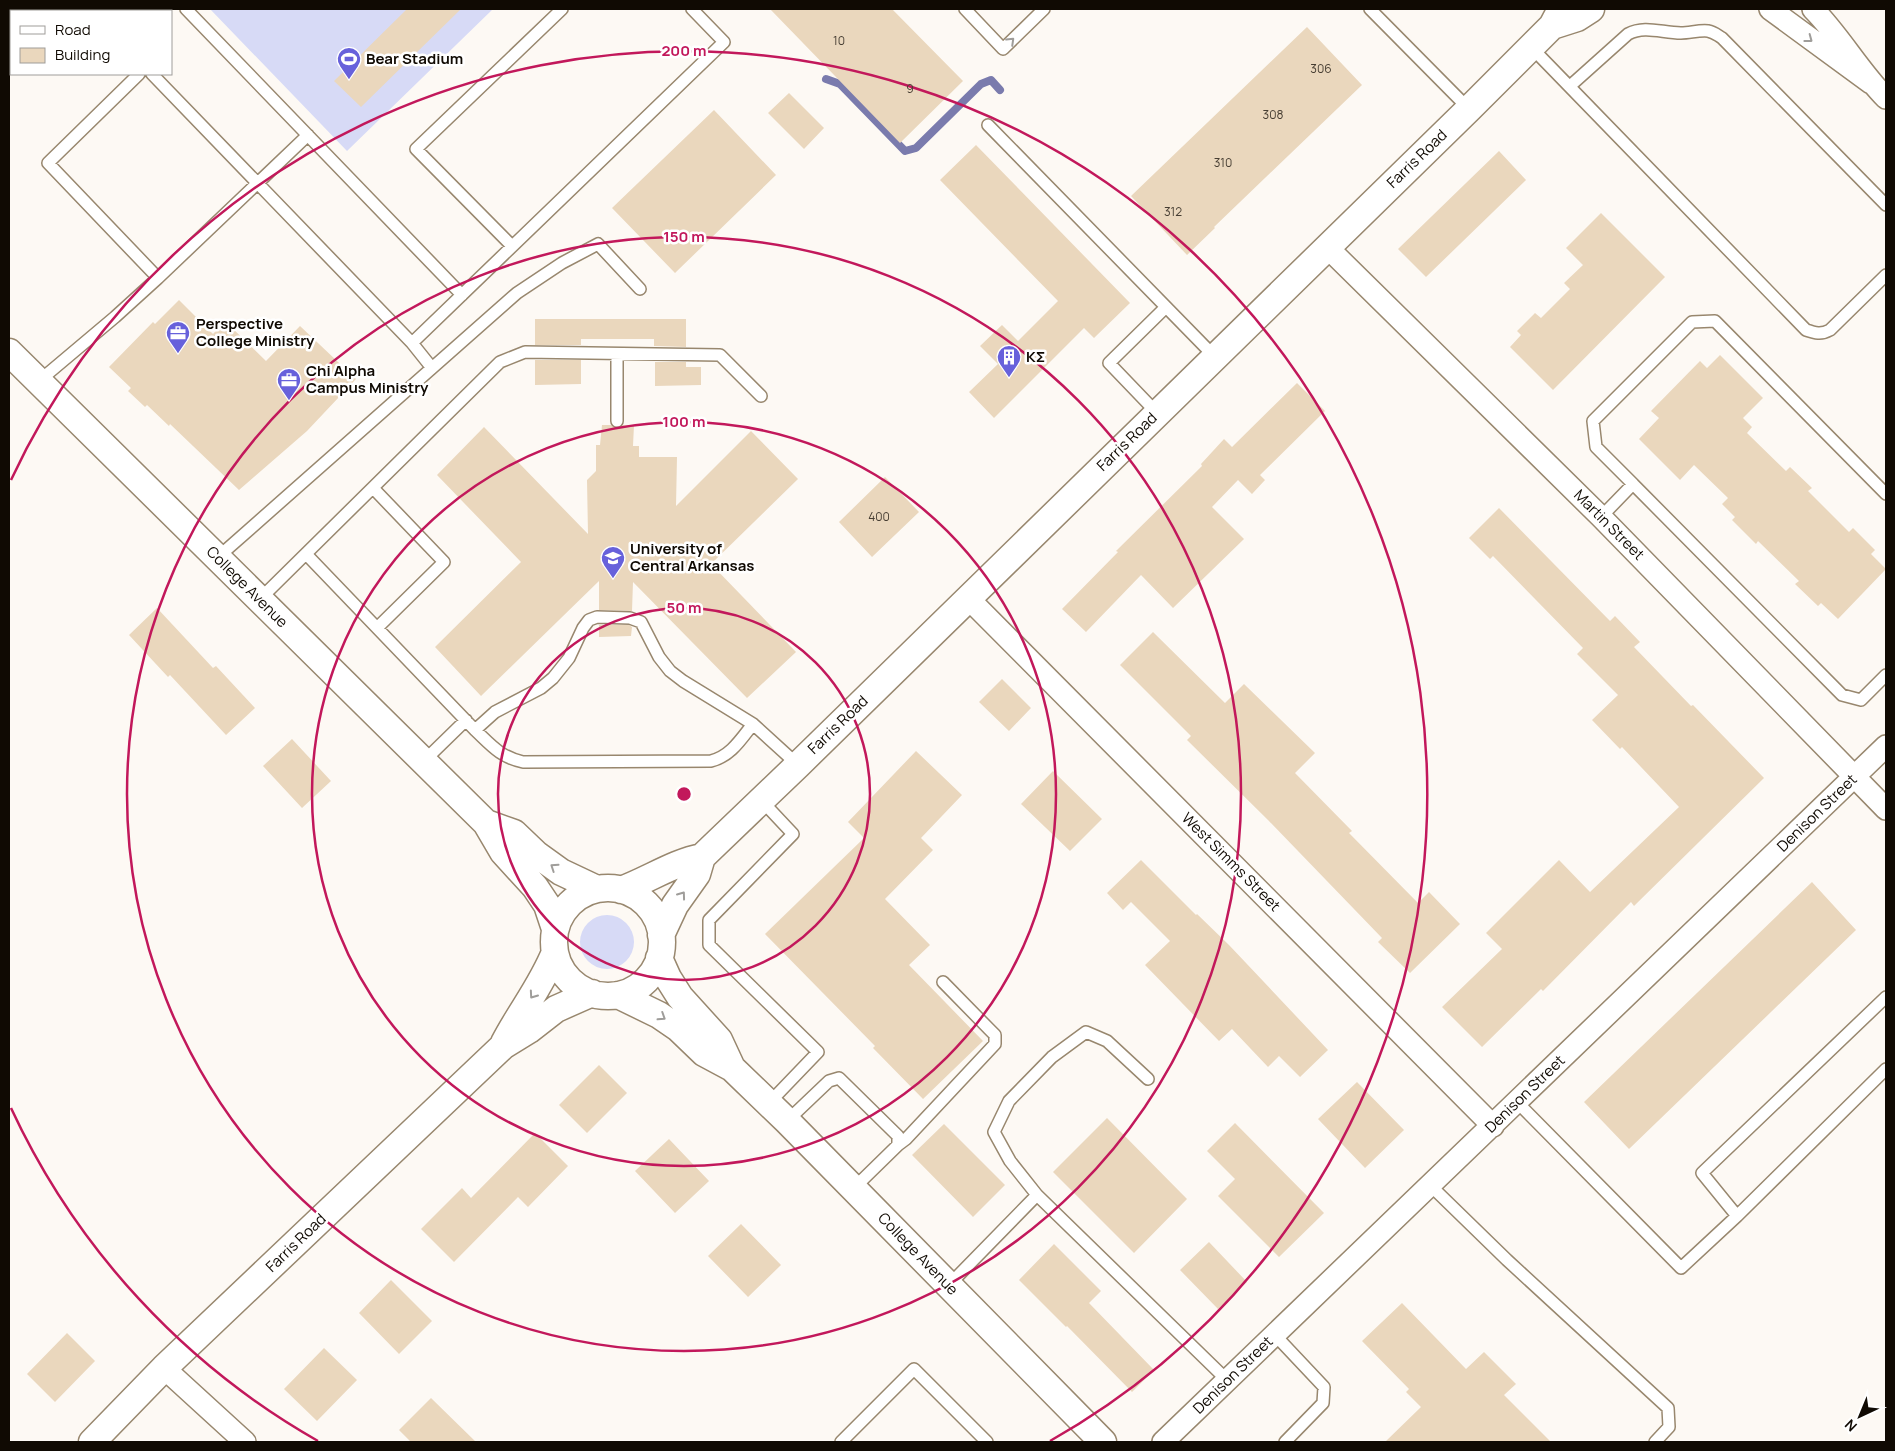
<svg xmlns="http://www.w3.org/2000/svg" width="1895" height="1451" font-family="Manrope,sans-serif">
	<style>
		.grass { fill: #d7daf6 }
		.lines { fill: none; stroke-linecap: round; stroke-linejoin: round }
		.stream { stroke: #7a7bad; stroke-width: 8 }
		.building { fill: #ead7bd }
		.service-casing { stroke: #98876e; stroke-width: 14 }
		.minor-casing { stroke: #98876e; stroke-width: 24 }
		.tertiary-casing { stroke: #98876e; stroke-width: 29 }
		.service { stroke: #fff; stroke-width: 11 }
		.minor { stroke: #fff; stroke-width: 21 }
		.tertiary { stroke: #fff; stroke-width: 26 }
		.oneway { stroke: #9f9d9a }
		.ring { fill: none; stroke: #c2185b; stroke-width: 2.5 }
		.labels { text-anchor: middle; stroke-width: 5; stroke-linejoin: round; paint-order: stroke }
		.number-label { font-size: 12px; fill: #463d32 }
		.poi-label { font-size: 15px; font-weight: bold; fill: #100a03; stroke: #fff; text-anchor: start }
		.street-label { font-size: 15px; fill: #100a03; stroke: #fff }
		.centre { fill: #c2185b; stroke: #fff; stroke-width: 2.5 }
		.ring-label { font-size: 15px; text-anchor: middle; font-weight: bold; fill: #c2185b; stroke: #fff; stroke-width: 5; stroke-linejoin: round; paint-order: stroke }
	</style>
	<rect width="100%" height="100%" fill="#fdf9f4"/>
	<!-- grass -->
	<path class="grass" d="M210,9H493L347,151Z
		M580 942a27 27 0 1 1 54 0a27 27 0 1 1-54 0Z"/>
	<g class="lines">
		<!-- stream -->
		<path class="stream" d="M826,79L840,84L905,151L916,148L981,84L991,80L1000,90"/>
	</g>
	<!-- building -->
	<path class="building" d="M407,9H461L361,107L334,81Z
		M770,9H892L963,81L900,143Z
		M1307,27L1362,85L1214,227L1215,228L1187,255L1131,196Z
		M789,93L824,128L804,149L768,113Z
		M714,110L776,175L675,273L612,208Z
		M976,145L1130,303L1094,338L1084,328L994,418L969,392L998,364L980,346L1002,325L1018,341L1058,301L940,180Z
		M1499,151L1526,180L1426,277L1398,249Z
		M1601,213L1665,277L1553,390L1510,347L1521,335L1517,331L1535,313L1541,318L1570,289L1564,283L1583,265L1566,248Z
		M179,300L213,334L225,321L266,361L300,326L356,379L307,431L239,490L170,424L169,426L147,405L145,407L128,391L131,388L109,367L153,322L155,324Z
		M535,319H686V347L654,346V339H581V345H535Z
		M1720,355L1763,398L1743,418L1752,427L1747,433L1786,471L1790,467L1812,488L1808,491L1849,532L1853,528L1875,550L1871,554L1886,569L1838,619L1821,603L1818,606L1795,584L1799,581L1758,541L1756,544L1732,520L1735,517L1722,504L1728,498L1694,465L1680,480L1639,439L1659,418L1651,411L1700,361L1707,368Z
		M535,360H581V384L535,385Z
		M655,362H686V367H701V385L655,386Z
		M1297,383L1325,411L1260,475L1265,480L1252,494L1238,480L1212,507L1244,539L1173,608L1141,575L1086,632L1062,609L1118,552L1116,551L1202,466L1201,464L1224,439L1232,447Z
		M602,425H611L617,428L623,425H634L633,446H639V457H677L676,506L751,431L798,479L711,564L796,652L747,698L633,582L632,611L599,610V581L481,696L435,647L521,562L437,475L484,427L588,534L587,480L596,471V445H600Z
		M885,477L919,512L872,557L839,522Z
		M1499,508L1610,621L1615,616L1640,642L1634,647L1691,706L1693,705L1764,778L1634,906L1631,902L1543,991L1541,989L1482,1047L1442,1007L1502,949L1486,933L1559,860L1590,892L1679,807L1622,747L1620,749L1592,720L1618,695L1577,654L1583,648L1493,556L1490,559L1469,538Z
		M157,608L213,668L216,666L255,708L226,735L170,675L168,677L129,635Z
		M599,625H629L632,627L631,636L599,637Z
		M1153,632L1225,703L1244,684L1315,753L1295,773L1352,831L1349,833L1418,903L1429,892L1460,924L1410,973L1378,942L1382,938L1268,820L1187,740L1191,736L1120,665Z
		M1002,679L1031,708L1009,731L979,702Z
		M292,739L331,781L302,808L263,766Z
		M916,751L962,795L921,838L933,850L885,899L930,945L909,965L983,1041L923,1099L873,1048L875,1046L765,934L864,838L848,822Z
		M1053,771L1102,819L1070,851L1021,804Z
		M1141,860L1196,915L1197,914L1229,945L1328,1050L1300,1077L1279,1056L1268,1067L1232,1029L1219,1041L1145,965L1170,941L1131,902L1123,910L1107,893Z
		M1812,882L1856,930L1629,1149L1584,1102Z
		M599,1065L627,1093L587,1133L559,1105Z
		M1357,1082L1404,1130L1365,1168L1318,1119Z
		M1107,1118L1187,1199L1134,1253L1053,1172Z
		M1235,1123L1324,1213L1279,1257L1218,1196L1235,1179L1207,1151Z
		M944,1124L1005,1185L973,1217L912,1155Z
		M535,1133L568,1166L528,1207L518,1197L454,1262L421,1229L462,1188L471,1198Z
		M669,1139L709,1181L675,1213L635,1171Z
		M741,1224L781,1265L748,1297L708,1256Z
		M1209,1242L1247,1282L1218,1309L1180,1270Z
		M1054,1244L1101,1291L1089,1303L1154,1370L1132,1392L1067,1326L1066,1327L1019,1280Z
		M391,1280L432,1321L399,1354L359,1313Z
		M1402,1303L1466,1369L1484,1352L1516,1384L1504,1395L1551,1442H1385L1421,1407L1406,1392L1409,1389L1362,1341Z
		M67,1333L95,1361L55,1402L27,1374Z
		M324,1348L357,1380L317,1421L284,1389Z
		M431,1398L476,1442H411L399,1430Z"/>
	<g class="lines">
		<!-- service casing -->
		<g class="service-casing">
			<path id="service" d="M89,9L91,11
				M186,9L462,295
				M965,9L1003,49L1044,9
				M1370,9L1469,109
				M1531,47L1806,330C1815,333 1821,335 1830,330L1886,275
				M139,74L48,163L158,278
				M152,74L412,343L432,368
				M1570,86L1628,34C1645,25 1662,33 1681,33C1690,33 1699,30 1708,31C1714,32 1717,35 1722,38L1886,205
				M988,125L1215,357
				M512,246L416,149L562,9
				M412,343L724,42L692,9
				M39,381L115,317L158,278L308,135
				M1157,413L1109,363L1166,307
				M617,421V354
				M1633,484L1596,447L1593,421L1692,322L1715,321L1886,494
				M373,488L444,562L378,627
				M1601,517L1633,484L1842,695L1861,700L1886,675
				M306,554L475,730C491,745 500,757 523,762L711,761C731,756 741,739 753,724
				M217,558L517,293L562,263L598,244L640,289
				M259,600L500,362L525,352L720,355L761,396
				M475,730L495,712L541,688L553,678L569,658L583,628L589,620L597,617L630,618L641,622L659,657L670,671L683,681L753,724L798,765
				M424,761L466,720
				M761,800L793,834L709,920V945L818,1052L769,1103
				M1517,1102L1681,1268L1737,1216L1886,1069
				M787,1121L829,1081L839,1078L898,1136V1145L854,1188
				M898,1145L906,1139L995,1044V1035L990,1030L943,982
				M1431,1186L1507,1260L1668,1408L1669,1427L1655,1442
				M1037,1195L1010,1161L994,1132L1009,1101L1052,1057L1086,1032L1107,1041L1148,1079
				M1737,1216L1702,1173L1886,997
				M949,1285L1037,1195L1228,1381
				M1275,1335L1324,1387L1323,1403L1285,1442
				M841,1442L914,1369L987,1442"/>
		</g>
		<!-- minor casing -->
		<g class="minor-casing">
			<path id="minor" d="M1770,9L1871,83
				M1813,9C1840,36 1859,71 1886,98
				M1327,247L1601,517L1886,809
				M968,598L1493,1126
				M164,1368L245,1442
				M1163,1442L1886,746"/>
		</g>
		<!-- tertiary casing -->
		<g class="tertiary-casing">
			<path id="tertiary" d="M1552,26L1577,18L1591,9
				M9,352L486,823L503,852L535,887L547,905L555,929
				M486,823L514,833L536,854L561,872L597,889
				M554 942a54 54 0 1 1 108 0a54 54 0 1 1-108 0Z
				M621,890C648,880 675,862 702,857L798,765L1469,109L1552,26L1561,9
				M661,935L675,905L697,874L702,857
				M659,958L668,978L680,997L719,1040L732,1068
				M618,995L659,1015L678,1028L704,1053L732,1068L787,1121L1103,1442
				M504,1043C520,1012 542,985 555,952
				M92,1442L164,1368L503,1046L529,1030L556,1009L592,993"/>
		</g>
		<!-- service -->
		<use href="#service" class="service"/>
		<!-- minor -->
		<use href="#minor" class="minor"/>
		<!-- tertiary -->
		<use href="#tertiary" class="tertiary"/>
	</g>
	<!-- one-way arrows -->
	<defs><path id="oneway-chevron" d="M-2-3.5L2.5 0L-2 3.5" fill="none" stroke-width="1.6" stroke-linecap="round" stroke-linejoin="round" transform="scale(1.25)"/></defs>
	<g class="oneway">
		<use href="#oneway-chevron" transform="translate(1809 39) rotate(37)"/>
		<use href="#oneway-chevron" transform="translate(1011 41) rotate(-44)"/>
		<use href="#oneway-chevron" transform="translate(554 867) rotate(-146)"/>
		<use href="#oneway-chevron" transform="translate(682 895) rotate(-54)"/>
		<use href="#oneway-chevron" transform="translate(533 995) rotate(125)"/>
		<use href="#oneway-chevron" transform="translate(662 1017) rotate(33)"/>
	</g>
	<!-- distance rings -->
	<g class="ring">
		<circle cx="684" cy="794" r="186"/>
		<circle cx="684" cy="794" r="372"/>
		<circle cx="684" cy="794" r="557"/>
		<path d="M318 1441A743 743 0 0 1 11 1108M11 480A743 743 0 1 1 1050 1441"/>
	</g>
	<!-- icons -->
	<defs>
		<g id="stadium-pin" transform="scale(1.25)"><path d="M0 17L-7.5 6A9.5 9.5 0 1 1 7.5 6Z" fill="#6761db" stroke="#fff"/><path d="M0-5a6.5 5 0 1 0 0 10a6.5 5 0 1 0 0-10ZM-3.5-1.8h7v3.6h-7Z" fill="#fff"/></g>
		<g id="office-pin" transform="scale(1.25)"><path d="M0 17L-7.5 6A9.5 9.5 0 1 1 7.5 6Z" fill="#6761db" stroke="#fff"/><path d="M-6-3h4V-5.5h4V-3h4V5H-6ZM-1-4.5V-3h2v-1.5ZM-6 0V1H6V0Z" fill="#fff"/></g>
		<g id="building-pin" transform="scale(1.25)"><path d="M0 17L-7.5 6A9.5 9.5 0 1 1 7.5 6Z" fill="#6761db" stroke="#fff"/><path d="M-4-6H4V6H1V3H-1V6H-4ZM-2.5-4.3h1.7v1.8h-1.7ZM.8-4.3h1.7v1.8H.8ZM-2.5-1h1.7V.8h-1.7ZM.8-1h1.7V.8H.8Z" fill="#fff"/></g>
		<g id="university-pin" transform="scale(1.25)"><path d="M0 17L-7.5 6A9.5 9.5 0 1 1 7.5 6Z" fill="#6761db" stroke="#fff"/><path d="M0-5L7-2L0 1L-7-2ZM-4 1L0 2.5L4 1V4Q0 6-4 4Z" fill="#fff"/></g>
	</defs>
	<g fill-rule="evenodd">
		<use href="#stadium-pin" x="349" y="59"/>
		<use href="#office-pin" x="178" y="333"/>
		<use href="#building-pin" x="1009" y="357"/>
		<use href="#office-pin" x="289" y="380"/>
		<use href="#university-pin" x="613" y="558"/>
	</g>
	<g class="labels">
		<!-- number labels -->
		<g class="number-label">
			<text x="839" y="45">10</text>
			<text x="1321" y="73">306</text>
			<text x="910" y="93">9</text>
			<text x="1273" y="119">308</text>
			<text x="1223" y="167">310</text>
			<text x="1173" y="216">312</text>
			<text x="879" y="521">400</text>
		</g>
		<!-- poi labels -->
		<g class="poi-label">
			<text x="366" y="64">Bear Stadium</text>
			<text x="196" y="329">Perspective<tspan x="196" dy="17">College Ministry</tspan></text>
			<text x="1026" y="362">KΣ</text>
			<text x="306" y="376">Chi Alpha<tspan x="306" dy="17">Campus Ministry</tspan></text>
			<text x="630" y="554">University of<tspan x="630" dy="17">Central Arkansas</tspan></text>
		</g>
		<!-- street labels -->
		<g class="street-label">
			<text transform="translate(1417 159) rotate(-44)" y="5">Farris Road</text>
			<text transform="translate(1127 442) rotate(-44)" y="5">Farris Road</text>
			<text transform="translate(1609 525) rotate(45)" y="5">Martin Street</text>
			<text transform="translate(247 587) rotate(45)" y="5">College Avenue</text>
			<text transform="translate(838 725) rotate(-44)" y="5">Farris Road</text>
			<text transform="translate(1817 813) rotate(-44)" y="5">Denison Street</text>
			<text transform="translate(1231 862) rotate(45)" y="5">West Simms Street</text>
			<text transform="translate(1525 1094) rotate(-44)" y="5">Denison Street</text>
			<text transform="translate(296 1243) rotate(-44)" y="5">Farris Road</text>
			<text transform="translate(918 1254) rotate(46)" y="5">College Avenue</text>
			<text transform="translate(1233 1375) rotate(-44)" y="5">Denison Street</text>
		</g>
	</g>
	<circle cx="684" cy="794" r="8" class="centre"/>
	<g class="ring-label">
		<text x="684" y="56">200 m</text>
		<text x="684" y="242">150 m</text>
		<text x="684" y="427">100 m</text>
		<text x="684" y="613">50 m</text>
	</g>
	<!-- border -->
	<rect width="1895" height="1451" fill="none" stroke="#100a03" stroke-width="20"/>
	<!-- legend -->
	<rect x="10" y="10" width="162" height="65" fill="#ffffff" stroke="#9f9d9a"/>
	<rect x="20" y="26" width="25" height="8" fill="#ffffff" stroke="#9f9d9a"/>
	<text x="55" y="35" font-size="15" fill="#100a03">Road</text>
	<rect x="20" y="48" width="25" height="15" fill="#ead7bd" stroke="#9f9d9a"/>
	<text x="55" y="60" font-size="15" fill="#100a03">Building</text>
	<!-- north arrow -->
	<g transform="translate(1860 1416) rotate(224)" stroke="#ffffff" stroke-width="4" paint-order="stroke">
	<path d="M0-4L9 19L0 12L-9 19Z" fill="#100a03"/>
	<text y="-8" font-size="14" font-weight="bold" text-anchor="middle" fill="#100a03">N</text>
	</g>
</svg>
